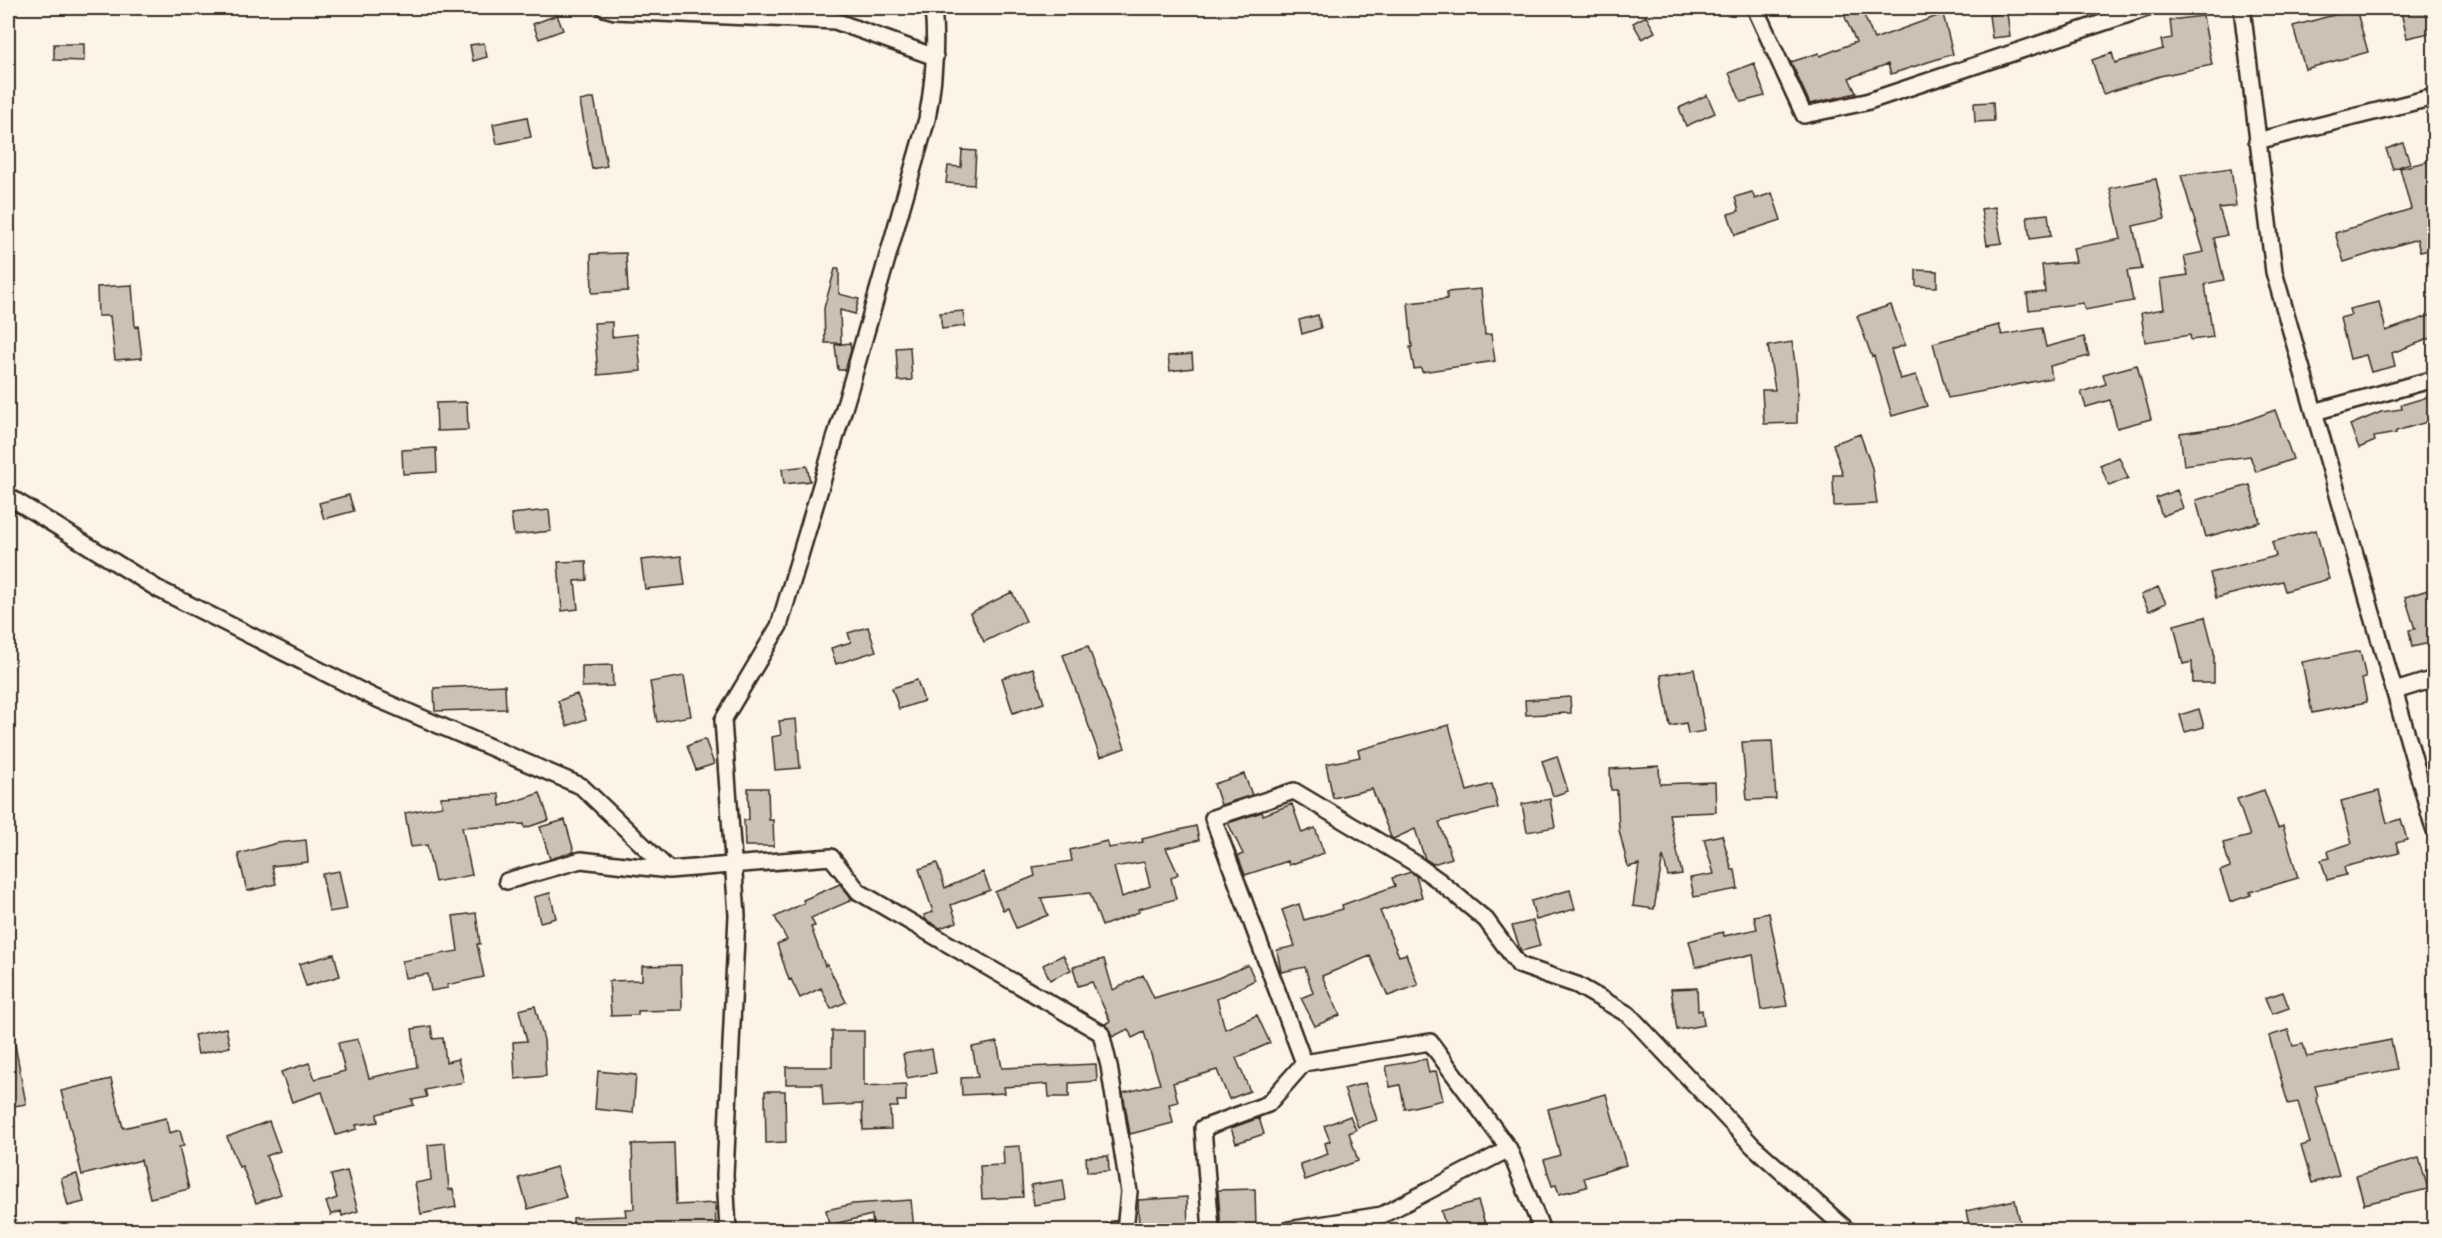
<svg xmlns="http://www.w3.org/2000/svg" width="2442" height="1238" font-family="'Patrick Hand',sans-serif">
	<style>
		.building { fill: #ccc2b3; stroke: #3b2a1e; stroke-width: 1.5; fill-rule: evenodd }
		.lines { fill: none; stroke-linecap: round; stroke-linejoin: round }
		.street-casing { stroke: #3b2a1e; stroke-width: 20 }
		.street { stroke: #fcf5e5; stroke-width: 15 }
	</style>
	<rect width="100%" height="100%" fill="#fcf5e5"/>
	<filter id="ink" filterUnits="userSpaceOnUse"><feTurbulence type="fractalNoise" baseFrequency=".0167" numOctaves="2"/><feDisplacementMap in="SourceGraphic" scale="12" xChannelSelector="R" yChannelSelector="G"/><feConvolveMatrix kernelMatrix="1 2 1 2 8 2 1 2 1" color-interpolation-filters="sRGB"/></filter>
	<g filter="url(#ink)">
		<!-- building -->
		<path class="building" d="M1841,8H1861L1874,39L1943,14L1953,54L1891,74L1888,64L1849,78L1856,93L1810,104L1791,62L1819,53L1820,56L1856,42Z
			M2400,8H2434V32L2407,38Z
			M2356,9L2368,52L2305,69L2293,26Z
			M2007,13L2010,36L1992,38L1989,15Z
			M557,15L563,30L539,39L533,24Z
			M1646,16L1655,32L1642,39L1633,23Z
			M2203,16L2212,65L2160,76L2103,94L2092,60L2112,53L2115,63L2163,49L2161,40L2172,38L2170,20Z
			M484,43L487,57L473,61L470,45Z
			M54,44H84V61L54,60Z
			M1754,63L1765,96L1741,102L1729,73Z
			M1707,95L1715,113L1686,126L1679,108Z
			M594,98L607,166L592,169L580,101Z
			M1993,102L1994,121L1975,122L1974,103Z
			M527,117L531,137L497,144L493,124Z
			M2403,143L2410,163L2393,169L2386,149Z
			M962,150L976,151L974,185L946,183L948,166L961,167Z
			M2434,160V249L2420,252L2417,239L2344,262L2335,233L2411,209L2400,168Z
			M2231,168L2236,206L2219,208L2227,235L2214,238L2224,280L2205,284L2213,337L2191,340L2190,335L2145,342L2141,313L2164,309L2160,279L2188,275L2184,256L2204,252L2181,175Z
			M2156,179L2165,219L2133,226L2142,269L2127,271L2133,301L2085,310L2083,303L2029,310L2027,294L2045,292L2042,265L2076,262L2073,248L2121,239L2110,188Z
			M1752,192L1755,199L1772,193L1781,220L1735,235L1728,214L1739,211L1735,197Z
			M1995,207L2002,243L1987,245L1981,209Z
			M2048,214L2051,236L2030,239L2027,216Z
			M626,253L628,291L592,293L591,254Z
			M835,269H839V294L859,299L855,314L840,310L841,343H825L824,308Z
			M1916,270L1937,271V287L1916,286Z
			M132,285L135,327L138,326L142,358L115,360L110,316H98L97,287Z
			M1481,289L1485,335L1491,334L1495,361L1422,372L1421,368L1414,369L1410,347H1412L1408,303L1447,299V292Z
			M2379,302L2386,331L2434,314V337L2392,353L2395,366L2371,372L2366,355L2350,359L2340,318L2351,315L2349,309Z
			M1891,305L1905,345L1891,350L1900,379L1916,375L1927,406L1892,416L1874,356L1872,357L1857,316Z
			M963,311L965,326L942,329L940,313Z
			M1318,315L1321,328L1302,334L1299,320Z
			M612,322V337L637,334L641,371L598,375L594,323Z
			M1999,325L2002,335L2042,328L2046,347L2084,337L2089,356L2050,366L2052,378L1948,398L1933,343Z
			M1792,342L1797,378V423L1764,424L1762,390H1775L1768,346Z
			M850,343L851,350L845,370H838L835,345Z
			M910,347L912,380L898,381L896,348Z
			M1192,354L1193,368L1170,371L1168,356Z
			M2137,365L2151,419L2117,428L2110,400L2086,407L2081,392L2106,384L2103,374Z
			M2434,395V420L2396,431V433L2374,437L2375,441L2359,448L2350,425L2381,412L2402,409L2401,405Z
			M467,402L468,430L437,431L436,403Z
			M2275,410L2293,459L2256,472L2250,456L2184,465L2180,433L2231,426Z
			M1860,434L1872,468L1877,504L1834,506L1833,475H1843L1833,444Z
			M436,448L437,472L403,474L402,450Z
			M2119,457L2128,478L2109,486L2100,465Z
			M807,466L810,481L784,484L782,469Z
			M2250,485L2260,522L2206,537L2196,500Z
			M2177,490L2183,508L2162,516L2156,498Z
			M349,495L354,511L324,519L319,503Z
			M549,510L551,531L514,535L511,514Z
			M2316,530L2329,579L2285,591L2282,581L2216,598L2210,573L2276,556L2272,542Z
			M681,556L685,585L645,589L641,560Z
			M586,561L587,580L575,581L578,609L562,611L558,562Z
			M2158,587L2166,603L2149,611L2141,595Z
			M2428,590L2434,611V642L2412,647L2409,630L2415,629L2405,597Z
			M1012,592L1026,621L984,642L970,613Z
			M2205,617L2214,652V683H2193L2192,662L2183,664L2174,625Z
			M868,627L876,651L836,664L831,648L851,642L848,633Z
			M1088,646L1125,748L1100,757L1063,655Z
			M2360,651L2366,678L2362,679L2367,702L2312,713L2302,662Z
			M612,665L613,686L582,687V666Z
			M1033,668L1044,703L1013,713L1002,678Z
			M1694,669L1705,731L1688,734L1686,723L1670,726L1661,675Z
			M684,676L691,716L657,722L650,682Z
			M917,680L924,701L899,709L892,688Z
			M505,685L506,709L435,711L434,688Z
			M577,694L586,719L567,726L558,701Z
			M1570,697L1571,713L1526,715L1525,700Z
			M2199,709L2204,727L2185,732L2180,715Z
			M796,719L800,768L775,770L772,737L781,735L779,721Z
			M1449,725L1467,791L1492,784L1498,808L1439,822L1452,858L1433,864L1425,859L1415,829L1393,839L1391,837L1372,789L1333,798L1326,764L1360,757L1358,750Z
			M705,739L714,764L696,770L687,746Z
			M1772,741L1776,799L1747,800L1742,742Z
			M1557,756L1568,791L1553,796L1542,761Z
			M1659,766L1660,784L1715,782L1716,812L1669,814L1682,874L1668,876L1663,856L1654,909L1633,906L1639,864L1628,867L1619,830L1617,790H1611L1610,769Z
			M1244,774L1252,795L1221,805L1214,784Z
			M748,788H768L769,820H773L774,846H745L744,820H749Z
			M2264,790L2278,828L2283,826L2298,878L2250,892L2251,895L2230,902L2220,871L2230,867L2223,843L2250,836L2237,799Z
			M2379,791L2387,823L2401,819L2407,840L2396,843L2399,853L2344,867L2346,875L2327,880L2321,860L2330,858L2328,851L2352,843L2341,801Z
			M540,793L549,820L525,828L524,824L462,827L472,875L435,882L427,845L411,847L405,813L442,806L441,797L499,794L500,806Z
			M1550,799L1555,827L1527,832L1522,804Z
			M1292,804L1302,833L1315,828L1324,853L1289,865L1288,861L1245,875L1238,856L1243,854L1228,823L1262,812L1263,815Z
			M565,820L574,852L550,859L540,827Z
			M1196,826L1199,840L1166,848L1178,874L1171,878L1176,899L1138,909L1139,912L1102,926L1090,893L1041,898L1048,915L1016,928L1008,908L1003,910L995,892L1035,876L1033,867L1072,861L1070,850L1107,841L1109,848L1143,842L1142,839ZM1144,862L1150,886L1122,897L1114,867Z
			M1722,835L1732,870H1735L1738,889L1694,897L1690,878L1714,874L1704,839Z
			M306,840L308,862L272,866L276,884L247,891L238,854L277,843Z
			M937,863L945,888L983,872L990,890L951,905L957,922L940,928L926,920L924,915L933,912L919,869Z
			M339,871L347,909L329,912L322,874Z
			M1411,872L1416,876L1422,897L1380,911L1399,956L1406,954L1418,985L1388,996L1370,956L1322,976L1340,1015L1315,1026L1301,998L1313,993L1305,967L1281,972L1277,950L1295,946L1282,910L1299,904L1304,920L1343,909L1342,905L1395,886L1392,878Z
			M840,884L852,900L811,918L815,926L811,927L825,966L827,964L846,1002L831,1009L821,988L800,998L791,979L789,980L777,944L787,940L775,917L804,903L803,900Z
			M1570,890L1575,909L1536,920L1531,901Z
			M550,893L556,918L540,922L534,897Z
			M476,913L480,944H477L484,977L447,985L448,988L431,991L428,974L405,978L402,961L458,951L453,916Z
			M1769,913L1787,1006L1761,1010L1753,954L1696,967L1689,941L1723,932L1724,936L1757,929L1754,916Z
			M1533,921L1540,946L1521,951L1512,926Z
			M334,954L340,976L306,986L299,964Z
			M1063,955L1071,970L1050,980L1043,965Z
			M1104,959L1113,990L1143,975L1154,998L1218,978L1248,965L1255,980L1217,999L1225,1029L1257,1015L1270,1043L1236,1058L1250,1091L1229,1099L1217,1070L1173,1083L1178,1102L1169,1104L1173,1123L1130,1134L1123,1093L1160,1084L1144,1032L1132,1038L1128,1029L1112,1037L1109,1028L1105,1024L1110,1021L1092,982L1078,986L1073,967Z
			M681,965L682,1010L638,1011V1015L611,1016L609,981L642,980V966Z
			M1697,988L1698,1011L1702,1010L1704,1025L1677,1030L1671,989Z
			M2283,992L2289,1008L2272,1014L2265,998Z
			M535,1006L544,1040L546,1076L515,1079L513,1042L527,1041L519,1010Z
			M431,1026L433,1039L443,1038L446,1062L458,1059L464,1082L425,1090L427,1097L412,1100L414,1105L377,1114L378,1122L356,1125L357,1129L336,1135L322,1092L292,1102L281,1072L309,1063L315,1079L345,1071L338,1043L358,1039L369,1078L417,1067L412,1029Z
			M226,1028L230,1047L198,1054L194,1035Z
			M2288,1030L2293,1046L2303,1044L2307,1057L2391,1040L2397,1069L2315,1086L2318,1096L2316,1097L2339,1175L2312,1183L2301,1146L2310,1143L2298,1102L2288,1104L2269,1036Z
			M832,1031H864V1086L906,1084V1101H897L898,1107H890L891,1129L863,1130L862,1104L823,1106L822,1084H786V1067H832Z
			M997,1042L1002,1068L1096,1064L1097,1081L1069,1083V1097H1049L1048,1084L1004,1087L1005,1093L962,1095L961,1078L978,1077L972,1047Z
			M8,1044H15L26,1104L8,1107Z
			M932,1049L936,1073L907,1078L903,1054Z
			M1426,1059L1429,1073L1436,1071L1443,1100L1405,1109L1400,1085L1390,1087L1386,1066Z
			M598,1071L636,1075L633,1113L595,1109Z
			M111,1079L123,1128L166,1118L169,1133L180,1130L184,1146L179,1147L189,1189L150,1198L141,1160L82,1175L61,1091Z
			M1365,1083L1377,1120L1358,1127L1344,1089Z
			M765,1091H785L786,1142L766,1143Z
			M1606,1094L1626,1165L1584,1178L1587,1187L1559,1194L1556,1185L1552,1186L1544,1160L1560,1155L1548,1109Z
			M1350,1116L1356,1130L1349,1133L1358,1161L1305,1180L1300,1164L1328,1154L1325,1143L1330,1141L1324,1126Z
			M1259,1118L1264,1134L1236,1143L1231,1128Z
			M269,1121L280,1151L266,1156L281,1194L256,1203L242,1166L239,1167L227,1137Z
			M445,1143L449,1190L453,1189L456,1207L421,1214L415,1183L431,1180L428,1145Z
			M674,1143L676,1205L715,1203L716,1230H573V1218L626,1216L625,1209H634L632,1144Z
			M1020,1146L1023,1197L982,1199L980,1166L1004,1165L1003,1147Z
			M1108,1156L1109,1171L1087,1172L1086,1157Z
			M2419,1158L2428,1189L2364,1204L2356,1176Z
			M556,1167L566,1197L528,1209L519,1178Z
			M347,1171L358,1211L342,1216L341,1211L331,1215L326,1202L337,1198L331,1175Z
			M77,1174L84,1202L68,1206L61,1178Z
			M1063,1180L1066,1200L1034,1205L1031,1185Z
			M1255,1189L1256,1229L1221,1230L1218,1190Z
			M1187,1197L1188,1230H1139L1138,1200Z
			M911,1200L914,1230H873L872,1215L829,1225L826,1210L853,1204Z
			M2015,1200L2021,1226L2000,1230H1970L1966,1211Z
			M1478,1201L1487,1230H1447L1441,1211Z"/>
		<g class="lines">
			<!-- street casing -->
			<g class="street-casing">
				<path id="street" d="M604,8L615,11L835,21L935,57
					M1755,8L1804,115L1866,102L2147,8
					M2242,8L2274,272L2434,829
					M2257,141L2434,97
					M2314,412L2434,379
					M8,496L158,589L373,697L581,786L669,870L831,857L859,892L1101,1033L1109,1066L1129,1192L1125,1230H1114
					M2395,691L2434,679
					M507,881L581,860L669,870
					M1304,1063L1213,818L1294,791L1413,862L1438,880L1486,920L1519,965L1577,985L1629,1015L1753,1146L1847,1230
					M728,1230L725,1175L737,915L723,720L779,626L848,395L927,119C934,82 937,46 933,8
					M1211,1230L1203,1128L1268,1104L1304,1063L1430,1042L1509,1149L1542,1230
					M1288,1230L1382,1215L1509,1149"/>
			</g>
			<!-- street -->
			<use href="#street" class="street"/>
		</g>
	</g>
	<!-- margin -->
	<rect width="2442" height="1238" fill="none" stroke="#fcf5e5" stroke-width="30"/>
	<rect x="15" y="15" width="2412" height="1208" fill="none" stroke="#3b2a1e" stroke-width="2" filter="url(#ink)"/>
</svg>
